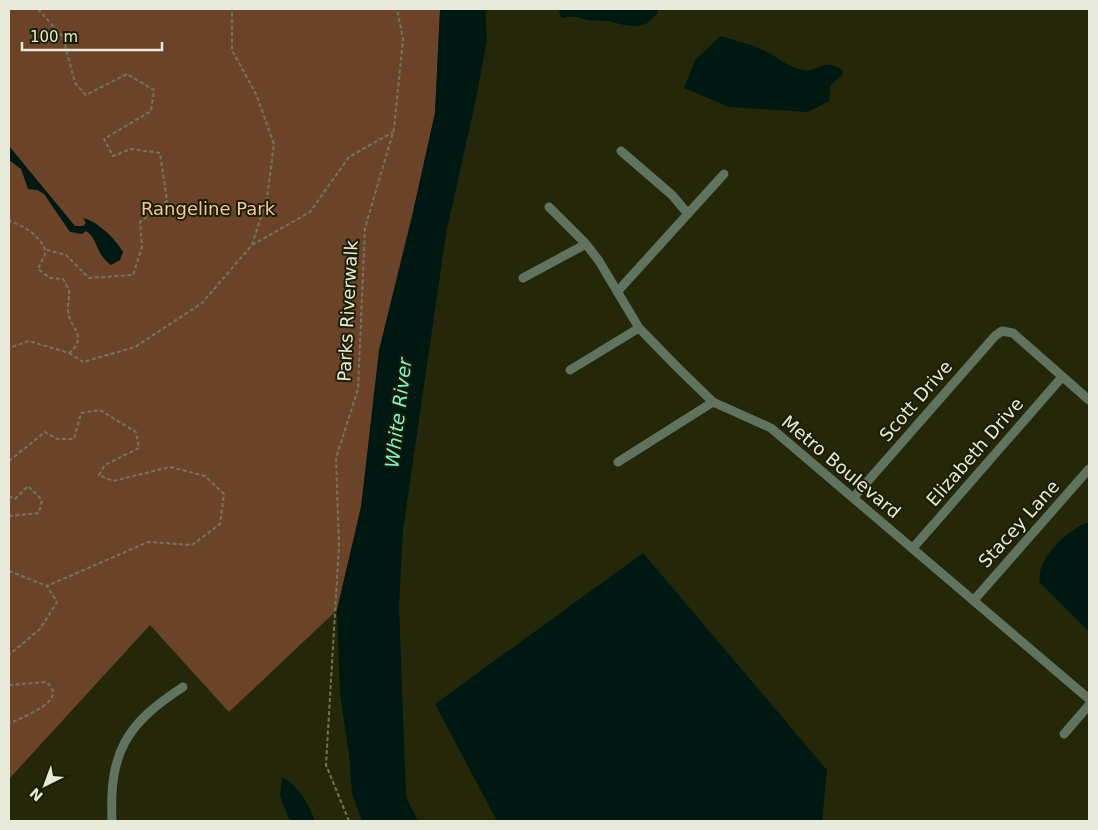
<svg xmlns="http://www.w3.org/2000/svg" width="1098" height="830" font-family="'DejaVu Sans',sans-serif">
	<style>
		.green { fill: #6b4329 }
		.water { fill: #001812 }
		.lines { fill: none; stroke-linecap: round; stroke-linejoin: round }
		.path { stroke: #72755c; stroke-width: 2; stroke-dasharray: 4 2.5; stroke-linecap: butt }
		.minor { stroke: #5f735e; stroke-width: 9 }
		.labels { text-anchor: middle; stroke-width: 4; stroke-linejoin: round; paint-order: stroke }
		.park-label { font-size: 18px; fill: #f6c4a5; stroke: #1c1e01 }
		.street-label { font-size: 18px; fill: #e7ead8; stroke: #1c1e01 }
		.water-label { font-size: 19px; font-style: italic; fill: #7cf3d4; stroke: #1c1e01 }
	</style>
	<rect width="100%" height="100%" fill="#252709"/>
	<!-- green -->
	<path class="green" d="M9,9H440V13L435,113L413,212L361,507L337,610L229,712L150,625L9,779Z"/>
	<!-- water -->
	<path class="water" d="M440,9H485L487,39L476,99L446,234L403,530L399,605L406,797L418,821H362L352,794L349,755L340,694L337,610L361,507L379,350L413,212L435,113Z
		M558,9H659C648,32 630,27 609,21C602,20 595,21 589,20C577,18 575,15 562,18Z
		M721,36C734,40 749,44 761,49C775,55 788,67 803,70C820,73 820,57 842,70L843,74L830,86L829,101L808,112L729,107L684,88L695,60Z
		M9,146L75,226H83L86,223L83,218C97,221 116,239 123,252L120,260L111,265C96,255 97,237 86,231L82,234L70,232L44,194L37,190L28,189L21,169L9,160Z
		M1089,522V632L1040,583C1035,559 1068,529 1089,522Z
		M643,553L827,770L822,821H497L435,704Z
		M282,778C293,779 314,810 314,821H292L289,819L280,796Z"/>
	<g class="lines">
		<!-- path -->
		<path class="path" d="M38,9L63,37L75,83L86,95L127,74L154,90L151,111L104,139L113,156L131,149L160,153L167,201L140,222L142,247L133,275L89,278L66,255L44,249
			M9,219L11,222C27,227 40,236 46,252L38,269L50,278L63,279C73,296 68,292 68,310C68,327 90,336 69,353L29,341L9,348
			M252,245L310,212L349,157L393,132
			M69,353L83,362L135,347L202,303L252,245L267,198L274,144L256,94L232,50V9
			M9,461L45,432L57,439H74L81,413L100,410L136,432L139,448L105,465L99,475L113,481L170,467L205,476L224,494L220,524L192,545L148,542L47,586
			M9,496L15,499L28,486L42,500L39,513L9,516
			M9,571L47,586L57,602L40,629L9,655
			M9,685L46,682C71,701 21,717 9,724
			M349,821L326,765L339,545L336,458L358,389L365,228L394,129L403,39L397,9"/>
		<!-- minor -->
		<path class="minor" d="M621,151L672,195L688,214
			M549,207L586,244L599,261L639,328L678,368L713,402L771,428L1089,699
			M523,278L586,244
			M617,292L724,174
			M570,370L639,328
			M618,462L713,402
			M853,498L995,336L1002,331L1013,333L1089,400
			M913,548L1062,377
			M974,600L1089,469
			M1064,734L1089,705
			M112,821C109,752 126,724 183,687"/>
	</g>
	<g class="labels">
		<!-- park labels -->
		<g class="park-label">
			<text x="208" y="215">Rangeline Park</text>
		</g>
		<!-- street labels -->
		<g class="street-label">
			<text transform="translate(348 311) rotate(-87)" y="6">Parks Riverwalk</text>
			<text transform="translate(916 401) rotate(-49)" y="6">Scott Drive</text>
			<text transform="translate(975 452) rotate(-49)" y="6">Elizabeth Drive</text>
			<text transform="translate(841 467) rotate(40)" y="6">Metro Boulevard</text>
			<text transform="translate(1019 524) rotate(-48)" y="6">Stacey Lane</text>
		</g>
		<!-- water labels -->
		<g class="water-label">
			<text transform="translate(398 413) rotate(-83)" y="7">White River</text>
		</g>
	</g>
	<!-- border -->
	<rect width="1098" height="830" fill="none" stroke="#e7ead8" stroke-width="20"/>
	<!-- north arrow -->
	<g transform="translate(45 785) rotate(222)" stroke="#1c1e01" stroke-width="4" paint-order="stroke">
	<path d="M0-4L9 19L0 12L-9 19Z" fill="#e7ead8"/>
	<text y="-8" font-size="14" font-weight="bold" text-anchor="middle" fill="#e7ead8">N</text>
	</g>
	<!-- scale -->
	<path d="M22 42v8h140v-8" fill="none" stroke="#e7ead8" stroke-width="2.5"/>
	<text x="30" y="42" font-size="15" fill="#e7ead8" stroke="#1c1e01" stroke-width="4" paint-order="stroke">100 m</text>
</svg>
